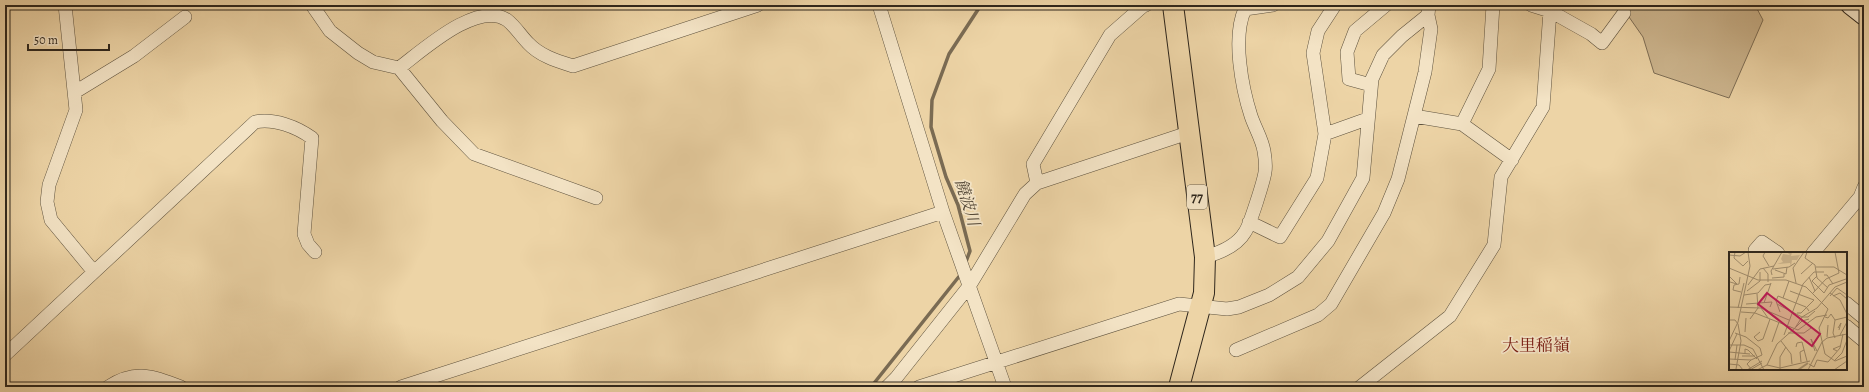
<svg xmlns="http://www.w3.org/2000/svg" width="1869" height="392" font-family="Alegreya,'Noto Serif JP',serif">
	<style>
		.green { fill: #cdb68f; stroke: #7e6e56 }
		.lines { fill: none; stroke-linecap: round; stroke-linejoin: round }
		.stream { stroke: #7a6b53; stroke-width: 3.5 }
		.street-casing { stroke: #5e523e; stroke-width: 14 }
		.secondary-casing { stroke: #2e261c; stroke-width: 20 }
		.primary-casing { stroke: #2e261c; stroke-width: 22 }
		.street { stroke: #f3e3c5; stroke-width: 13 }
		.secondary { stroke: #f3e3c5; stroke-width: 18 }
		.primary { stroke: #edd4a6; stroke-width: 20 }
		.labels { text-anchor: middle; stroke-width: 3.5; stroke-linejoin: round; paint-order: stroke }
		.shield { fill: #f3e3c5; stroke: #695f4f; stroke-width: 1 }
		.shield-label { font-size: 14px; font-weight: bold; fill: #2e261c }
		.water-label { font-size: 16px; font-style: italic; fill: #544837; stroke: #f3e3c5 }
		.quarter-label { font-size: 17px; fill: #7a1f14; stroke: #f3e3c5 }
		.inset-river { fill: none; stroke: #ac9977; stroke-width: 2 }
		.inset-road { fill: none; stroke: #a18e6f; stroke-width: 1 }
		.view { fill: #c2185b; fill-opacity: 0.15; stroke: #c2185b; stroke-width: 2 }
		.inset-edge { fill: none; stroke: #2e261c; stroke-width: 2 }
	</style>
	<rect width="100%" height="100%" fill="#edd4a6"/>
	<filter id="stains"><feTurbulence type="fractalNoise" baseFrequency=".005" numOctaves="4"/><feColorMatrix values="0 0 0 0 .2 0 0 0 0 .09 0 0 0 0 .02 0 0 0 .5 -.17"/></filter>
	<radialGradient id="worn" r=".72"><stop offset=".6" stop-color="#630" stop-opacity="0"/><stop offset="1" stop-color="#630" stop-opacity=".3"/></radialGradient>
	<!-- green -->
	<path class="green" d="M1626,5H1755L1763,20L1729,98L1654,73L1643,37L1629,17Z"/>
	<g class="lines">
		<!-- stream -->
		<path class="stream" d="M965,264L970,251L958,205L946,177L931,127L932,100L949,54L981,5
			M871,387L961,274"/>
		<!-- street casing -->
		<g class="street-casing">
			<path id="street" d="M65,5L76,110L49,185L47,202L51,220L94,272
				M312,5L330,31L358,53L373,62L399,68L442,121L474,154L596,198
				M879,5L943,212L1005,387
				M1550,5V11L1591,34L1602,43L1624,13
				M399,68C422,51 477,0 507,20C515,26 521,36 528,43C540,56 557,61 573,66L758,5
				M1371,85L1349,79L1347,52L1355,31L1386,5
				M75,92L134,56L185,17
				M1414,116L1462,124L1512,160
				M1462,124L1489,69L1493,5
				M1325,134L1313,53L1318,31L1335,5
				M1037,183L1033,164L1110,35L1143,6L1146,5
				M1249,222L1280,237L1317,178L1325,134L1367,119
				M1758,253L1755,250L1762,242L1778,253
				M1813,253L1860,197L1864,187
				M1205,257C1219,253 1237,246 1245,232C1250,225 1264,180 1265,172C1266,166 1265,157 1264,151C1262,139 1255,128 1251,116C1242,88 1232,37 1245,9L1273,5
				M1846,303L1864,318
				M1846,326L1864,341
				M1236,350L1318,315L1331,304L1384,213L1398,179L1425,72L1431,29L1428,15
				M5,355L255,122C274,118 297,127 312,138L304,234L308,244L315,252
				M108,387C135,369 154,376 181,387
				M401,387L943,212
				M887,387L896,378L970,285L1025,194L1037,183L1188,133
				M919,387L1179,304L1227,309L1239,307L1269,295L1298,277L1328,241L1363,178L1372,79L1383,55L1402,36L1428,15L1429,5
				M1360,387L1450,316L1494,245L1501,177L1543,107L1550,11L1531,5"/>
		</g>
		<!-- secondary casing -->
		<g class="secondary-casing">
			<path id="secondary" d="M1850,5L1864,16"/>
		</g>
		<!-- primary casing -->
		<g class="primary-casing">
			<path id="primary" d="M1173,5L1205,257L1204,293L1179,387"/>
		</g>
		<!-- street -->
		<use href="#street" class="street"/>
		<!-- secondary -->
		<use href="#secondary" class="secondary"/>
		<!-- primary -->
		<use href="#primary" class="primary"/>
	</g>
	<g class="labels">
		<!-- shield labels -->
		<rect class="shield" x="1187" y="185" width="20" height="24" rx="3"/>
		<g class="shield-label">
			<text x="1197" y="202">77</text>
		</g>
		<!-- water labels -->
		<g class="water-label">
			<text transform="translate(968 202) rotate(73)" y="6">饒波川</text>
		</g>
		<!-- quarter labels -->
		<g class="quarter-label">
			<text x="1536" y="351">大里稲嶺</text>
		</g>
	</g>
	<!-- overview -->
	<g transform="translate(1729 252)">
		<rect width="118" height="118" fill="#edd4a6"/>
		<path d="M58,0H63L62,4L71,3L68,8H63L62,14L61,11L48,12L54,10L52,7L54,2L61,3Z" fill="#cdb68f"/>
		<path class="inset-river" d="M69,118L79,111"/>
		<path class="inset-road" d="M6,0L5,6L14,14L19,9M36,0L34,4L40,14M78,0L76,6L86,13L88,26L99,36M0,3L11,4L17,0M87,15H105L118,23M0,16L29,28H57L77,35L99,57L90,76L96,102L106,109L118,104M34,16L39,22V30M44,17L60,15L66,11M46,18L57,22L58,15M72,22L84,11M43,23L42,19L53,0M95,23H98L104,32M88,24L83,29L95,41L100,33L117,27M11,25L10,32L5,33L4,38L12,40M80,25L86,39M43,26L55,25V22M1,30L8,32L1,25M67,31L64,16L75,0M19,33L31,17L45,14M18,39L31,29V20M61,39L85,48L72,61H68M84,41L97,27L110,21L106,0M101,41L111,48L118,62M15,43L29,41L36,33L42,32M101,44L108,36L118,43M104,44L111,41L118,47M54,46L60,29M35,51L42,31M17,52L43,50L41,55M48,52L73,65H79L86,59M0,55L32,56L39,66M9,56L15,31M36,58L60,68M12,60L26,61L69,78L87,65L98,63M51,60L47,49L49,44L77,55L80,59M96,65L99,66L102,62L106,68M21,67L29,56L28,42M0,68H6L9,72L12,89L7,117M67,75L73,69L80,67M109,76L112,71L110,78M16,80L17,66M31,80L25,85L29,89L34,87L41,67M59,81H75L82,76L79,72M55,83L74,32L85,20H95M111,83L118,70M98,85L99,73M106,86L104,81L106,68L118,65M0,89L9,70L21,14L19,0M52,89L62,102L63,112M43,90L50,70M93,90L98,86L118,82M0,93H15L24,97L35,118M67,95L68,91L73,90L78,109M0,99L8,82M86,99L82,87L88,99M108,99L104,97L111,94M0,100L21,102M16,101V97L19,98L28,107M13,104H26M0,107L22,108L33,103L31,96L17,85L6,81M6,108L8,93M22,108L18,112L23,118M105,109L113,101L118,88M72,110L71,100L75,98M0,112L10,113L14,118M80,112L85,115L88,108L99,110L111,96L114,82M38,113L51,116L81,109M18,118L33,109M21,118L33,111M28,118L38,113L48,92L66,76L73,65L88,56L106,35L118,30M51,118V105L57,95M79,118L93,90M105,118L118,109"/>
		<path class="view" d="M38,41L91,82L83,94L29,52Z"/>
		<rect width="118" height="118" class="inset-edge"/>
	</g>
	<!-- margin -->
	<rect width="1869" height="392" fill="none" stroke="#edd4a6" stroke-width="20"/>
	<rect x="6" y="6" width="1857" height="380" fill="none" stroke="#2e261c" stroke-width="2"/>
	<rect x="10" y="10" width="1849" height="372" fill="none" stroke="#2e261c"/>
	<!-- scale -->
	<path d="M28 44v6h81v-6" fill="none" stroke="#2e261c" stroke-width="2"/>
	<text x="34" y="44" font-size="12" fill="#2e261c" stroke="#f3e3c5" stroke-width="3" paint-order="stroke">50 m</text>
	<rect width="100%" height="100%" filter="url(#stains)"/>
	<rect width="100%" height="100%" fill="url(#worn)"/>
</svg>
